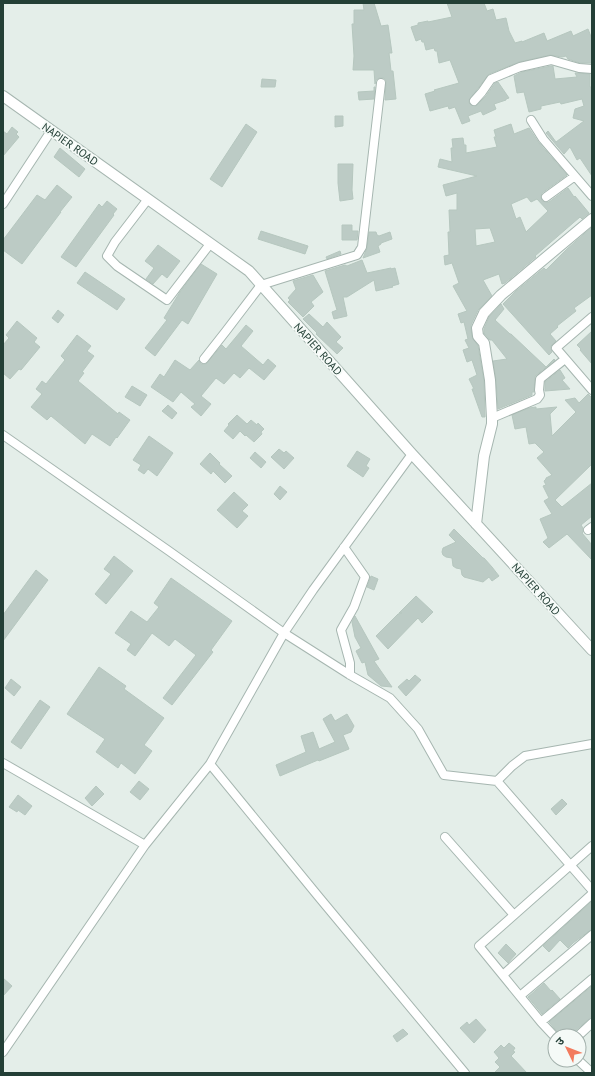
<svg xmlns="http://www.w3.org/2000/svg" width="595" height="1076" font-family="'PT Sans','Noto Sans Devanagari',sans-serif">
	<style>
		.building { fill: #bccbc5; stroke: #b6c7bf; fill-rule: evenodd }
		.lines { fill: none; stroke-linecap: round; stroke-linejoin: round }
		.minor-casing { stroke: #a6b6b0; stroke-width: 10 }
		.tertiary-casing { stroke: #a6b6b0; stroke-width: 12 }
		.minor { stroke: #fff; stroke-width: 8 }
		.tertiary { stroke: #fff; stroke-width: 10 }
		.labels { text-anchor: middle; stroke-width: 3.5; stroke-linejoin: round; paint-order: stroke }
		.street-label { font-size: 11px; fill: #233f36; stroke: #f5faf7 }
	</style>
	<rect width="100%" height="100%" fill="#e4eee9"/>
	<!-- building -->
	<path class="building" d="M363,3H374L381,26L388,25L392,53H389L391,71H393L396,99L385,100L386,81L384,78H379L376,80L375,84L374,70H353L354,56L352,24H354V10H364Z
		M447,3H484L487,11L493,9L496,20L506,18L509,31L515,43L522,41V42L544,33L547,41L571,31L573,36L588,29L592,39V62L591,63H580L568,59L566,56L562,57L550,55L519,62L489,74L469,100V103L471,105L476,106L486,96L495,83L498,82L509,98L506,99V100L494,104L496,109L483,115L481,111L468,116L470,121L462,124L455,107L449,109L448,106L430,111L425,94L435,91L434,90L459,83L450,60L439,63L437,51H435L434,48L426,50L424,42H422L421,39L416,41L411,27L418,25V23L428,21V22L452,17Z
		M551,66H553L555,79L577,77L575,73L590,74V87H592V176L580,158L577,160L570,147L564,154L546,133L548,131L556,142L584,121L573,118L575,109L584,106L582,99L561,104L560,102L541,106V109L529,112L524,92L517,93L514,76L522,72Z
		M262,79L276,80L275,87H261Z
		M374,87H375L374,99L359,100L358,92L374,91Z
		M335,116H343V126L335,127Z
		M246,124L257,132L222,187L210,179Z
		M511,124L514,134L529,128L539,143L567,175L542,193L541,197L542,201L546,202H549L568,188L574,197L575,196L589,213L582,219L580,217L573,223L535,256L536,257L505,283L502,284L499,274L483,280L492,296L478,310L471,325V329L472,337L478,346L484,381L485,417H482L472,389H474L469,379L477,375L472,360L467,362L463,350L469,348L465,340L468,339L464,322L461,323L458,314L467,311L453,286L459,283L452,263L445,265L444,256L449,255L448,232H450L449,210H457V193L446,196L443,185L477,176L438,167L440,159L452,162L451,148H453L452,139L463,138L464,145H466V153L497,147L494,137H496L494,130ZM527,197L531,202L537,199L548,211L526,232L520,217L516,219L511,204ZM490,228L495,242L476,246L475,229Z
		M12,127L18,132L16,134L19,137L3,156V131L7,134Z
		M60,148L85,169L79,177L54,157Z
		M338,164H353L352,190L353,199L340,201L338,183Z
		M57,185L72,197L60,212H61L22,264L3,250V240L37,195L45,200Z
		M107,201L117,209L113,214L114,215L76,267L61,257L99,204L102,207Z
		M342,225H352V231H358L357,240H342Z
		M592,227V295L574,308L576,311L557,326L558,327L550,334L556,341L551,346V349L552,352L549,355L503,304L516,291L544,268L546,270L567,249Z
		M261,231L308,246L305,254L258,239Z
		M369,232H376L377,235L379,236L390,232L392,239L381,243V244L378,246L380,252L363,258L367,248Z
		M158,245L180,261L167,278L162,274L153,284L146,279L154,268L145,261Z
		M340,251L341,254L327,259L326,257Z
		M362,260L367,273L391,268V269L395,268L399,284L392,286L393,287L376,291L374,280L347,297H343L347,316L334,319L332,312L337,310L325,271L345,265L347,266Z
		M201,264L217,274L188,324L182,320L155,356L145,348L167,320L164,318L180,292Z
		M85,272L125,299L117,310L77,283Z
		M313,275L323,292L311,302L314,306L303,317L288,302L290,300L288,298L296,289L293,281Z
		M501,304L504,309L495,320L510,334H511L546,367L554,359L555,360L535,376L534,392H532V395L498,409L496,380L493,361L507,359L492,340H490L484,333V329L489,317Z
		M58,310L64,315L58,323L52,318Z
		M309,314L323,327L327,322L341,337L336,342L343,348L337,354L316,334L317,333L303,319Z
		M17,321L37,338L34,342L40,347L21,370L19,369L10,379L3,373V345L9,338L6,335Z
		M246,325L253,331L241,346L263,365L268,359L276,366L264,380L249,368L240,378L234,373L224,384L216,378L201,396L211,404L201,416L191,407L195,404L181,392L173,402L151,387L160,374L164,377L175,360L190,370L199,360L201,364H206L222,345L226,349Z
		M592,331V364L580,350L581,349L577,345Z
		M77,335L91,346L87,351L94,356L82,372L84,373L78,381L118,414L119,412L130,420L117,438L116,437L110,446L92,434L85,444L51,416L47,420L31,407L42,394L36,389L42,381L46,384L65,360L61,356Z
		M560,370L565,378L562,380L570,389L545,391V382Z
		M132,386L147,395L140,406L125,397Z
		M588,394L592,398V464L555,500L562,507L592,483V516L581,525L583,528V532L582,533L592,545V560L567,534L549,548L543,542L548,538L540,519L552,514L544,501L549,498L543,486L546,485L544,481L546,479V478L552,475L537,458L544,452L535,443L529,444L526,427L515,429L512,415L529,408L536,407V409L557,407L550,414L552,436L576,412L565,400L575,398L579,403Z
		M168,405L177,413L172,419L162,411Z
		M237,415L247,424L251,420L257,425L258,423L264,429L261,432L262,434L254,442L246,435L245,436L240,431L233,439L224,431L229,425L228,424Z
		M149,436L173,453L157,476L148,469L144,474L138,470L141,465L133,460Z
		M279,449L284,453L286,451L294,458L284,469L271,457Z
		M357,451L370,459L366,466L369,468L363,477L347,466Z
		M255,452L266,462L261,468L250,458Z
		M210,453L220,463L219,464L232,476L225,483L213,471L211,474L200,464Z
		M280,486L287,492L280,500L274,494Z
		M234,492L248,505L242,511L248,516L237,528L217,510Z
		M454,529L483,558H484L492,567L499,576L492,581L489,577L483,582L464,577L462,575L461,569L456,568L453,566L452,558L446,557L443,555L442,552L443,548L456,542L449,535Z
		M114,556L133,571L106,604L95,594L111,574L104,569Z
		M36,570L48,580L3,641V615Z
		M371,576L378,579L374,590L367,587Z
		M171,578L232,621L211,650L213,652L172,705L163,698L196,655L175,639L169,646L152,633L135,656L127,650L131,644L115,633L131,611L147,622L159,607L154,603Z
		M416,596L433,612L422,623L418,618L388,649L376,636L398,614L402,613H399Z
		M355,616L379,659L374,661L392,687L381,686L368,675L365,662L362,663L356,651L361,648L355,637L352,622Z
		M99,667L126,686L124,689L164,718L144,745L152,751L135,774L121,763L118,768L96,752L105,739L67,714Z
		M415,675L421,680L406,696L398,687L407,679L409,681Z
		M11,679L21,687L14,696L5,688Z
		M40,700L50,707L21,749L11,742Z
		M331,714L335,721L347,714L354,726L351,732L343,735L349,749L319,761L318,760L280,776L276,765L306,752L301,736L313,732L319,749L335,742L323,719Z
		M139,781L149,789L140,800L130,792Z
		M96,786L104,794L92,806L85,798Z
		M18,795L32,806L25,815L18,810L17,812L9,807Z
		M562,799L567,804L556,815L551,809Z
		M592,901V929L573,943L568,948L560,940L549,952L543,946Z
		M506,944L516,954L508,963L498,953Z
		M3,978L12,986L3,996Z
		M544,983L551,991L552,990L560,999L542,1014L528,997Z
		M592,986V1016L574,1032L571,1036H561L549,1022Z
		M476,1019L486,1030L474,1043L460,1028L467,1022L469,1025Z
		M403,1029L408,1034L397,1042L393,1036Z
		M509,1043L515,1048L513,1051L515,1052L511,1056L527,1073H494L500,1067L495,1062L499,1058L494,1052L501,1045L504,1048Z"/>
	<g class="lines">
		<!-- minor casing -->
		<g class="minor-casing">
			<path id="minor" d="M474,101L482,92L491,79L520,67L551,60L579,68L592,69
				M531,120L543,139L592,196
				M546,197L575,176
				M148,199L115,242L107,256L117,266L167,300L210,244
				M3,204L51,131
				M592,317L556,348L592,390
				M204,359L226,331L261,285L357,255L362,247L381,83
				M492,418L537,399L540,395L539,390L540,379L565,359
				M3,435L169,551L284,633L350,675L390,698L418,729L444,775L497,781L512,766L525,756L592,744
				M588,530L592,527
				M344,547L365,577L354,607L341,630L350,663V675
				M3,763L145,845
				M210,764L318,896L465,1073
				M497,781L592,890
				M445,837L514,915
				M503,975L592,894
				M520,996L592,935
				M541,1022L592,979
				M578,1036L592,1023
				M555,1037L541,1022L479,946L592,846
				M3,1052L145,845L210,764L284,633L313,590L412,454
				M578,1060L592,1073"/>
		</g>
		<!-- tertiary casing -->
		<g class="tertiary-casing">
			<path id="tertiary" d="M3,96L249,271L412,454L592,650
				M476,524L484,456L492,424V418L490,380L484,343L478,336L477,328L484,313L501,295L592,219"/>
		</g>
		<!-- minor -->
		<use href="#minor" class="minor"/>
		<!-- tertiary -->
		<use href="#tertiary" class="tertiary"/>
	</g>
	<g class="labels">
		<!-- street labels -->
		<g class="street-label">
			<text transform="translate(70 144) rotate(35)" y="4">NAPIER ROAD</text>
			<text transform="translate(318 349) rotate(48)" y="4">NAPIER ROAD</text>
			<text transform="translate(536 589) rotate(48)" y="4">NAPIER ROAD</text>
		</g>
	</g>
	<!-- border -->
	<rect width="595" height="1076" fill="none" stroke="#233f36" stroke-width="8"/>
	<!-- north arrow -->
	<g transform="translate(567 1048) rotate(313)"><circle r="19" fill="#f5faf7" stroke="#a1afaa"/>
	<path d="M0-3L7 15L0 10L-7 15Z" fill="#f27b5e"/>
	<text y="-6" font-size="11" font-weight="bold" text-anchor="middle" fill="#233f36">उ</text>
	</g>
</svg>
